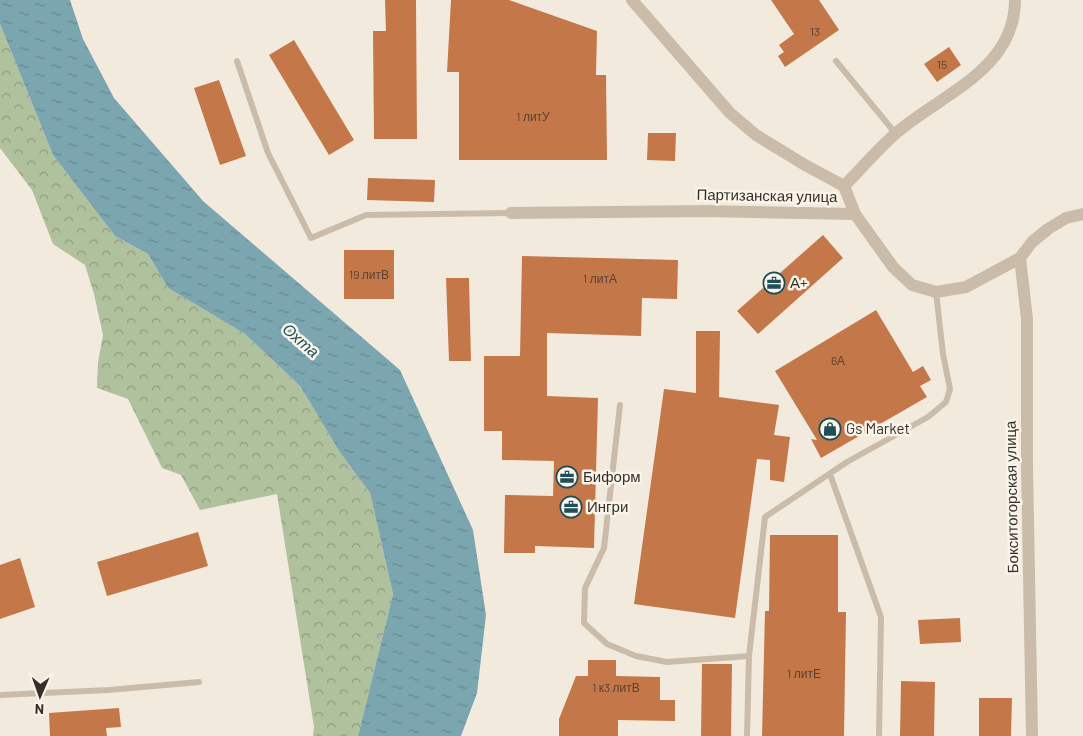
<svg xmlns="http://www.w3.org/2000/svg" width="1083" height="736" font-family="Barlow,sans-serif">
	<style>
		.forest { fill: url(#forest-crowns) }
		.water { fill: url(#water-ripples) }
		.building { fill: #c47749 }
		.lines { fill: none; stroke-linecap: round; stroke-linejoin: round }
		.service { stroke: #cabca9; stroke-width: 6 }
		.minor { stroke: #cabca9; stroke-width: 12 }
		.labels { text-anchor: middle; stroke-width: 5; stroke-linejoin: round; paint-order: stroke }
		.number-label { font-size: 12px; fill: #5a4131 }
		.street-label { font-size: 15px; fill: #372f29; stroke: #faf4ea }
		.poi-label { font-size: 15px; fill: #372f29; stroke: #faf4ea; text-anchor: start }
		.water-label { font-size: 16px; font-style: italic; fill: #1f4d58; stroke: #faf4ea }
	</style>
	<defs>
		<pattern id="forest-crowns" width="20" height="18" patternUnits="userSpaceOnUse" patternTransform="scale(1.25)"><rect width="20" height="18" fill="#b0c19d"/><path d="M2 6a3 3 0 1 1 6 0M12 15a3 3 0 1 1 6 0" fill="none" stroke="#909d80"/></pattern>
		<pattern id="water-ripples" width="26" height="14" patternUnits="userSpaceOnUse" patternTransform="scale(1.25)"><rect width="26" height="14" fill="#7ca6af"/><path d="M2 4q2-2 4 0t4 0M15 11q2-2 4 0t4 0" fill="none" stroke="#66888e"/></pattern>
	</defs>
	<rect width="100%" height="100%" fill="#f2ebdd"/>
	<!-- forest -->
	<path class="forest" d="M0,24L53,155L115,236L148,254L168,288L245,334L300,386L339,451L370,493L393,594L358,736H313L314,727L277,494L200,510L181,475L162,468L128,399L97,388L98,362L103,335L94,294L85,265L53,244L32,190L0,148Z"/>
	<!-- water -->
	<path class="water" d="M0,0H70L83,39L114,98L203,201L400,370L473,530L486,615L477,693L461,736H358L393,594L370,493L339,451L300,386L245,334L168,288L148,254L115,236L53,155L0,24Z"/>
	<!-- building -->
	<path class="building" d="M385,0H416L417,139H374L373,31H386Z
		M451,0H509L597,31L596,75H606L607,160H459V72H447Z
		M771,0H819L839,30L785,67L778,56L784,52L779,45L794,34Z
		M294,40L354,140L329,155L269,55Z
		M949,47L961,65L937,82L924,64Z
		M219,80L246,156L220,165L194,88Z
		M648,133H676L675,161L647,160Z
		M368,178L435,180L434,202L367,200Z
		M823,235L843,258L758,334L737,311Z
		M344,250H394V299H344Z
		M522,256L678,260L677,299L642,298L641,336L547,333V396L598,398L594,548L535,546V553H504L505,495L553,496L554,461L502,460V431H484V356H520Z
		M446,278H469L471,361H449Z
		M876,310L913,372L923,366L931,380L920,386L927,397L821,458L811,439L817,440L775,371Z
		M696,331H720L719,397L779,405L774,435L790,437L784,482L770,480V460L757,459L735,618L634,604L664,389L696,393Z
		M198,532L208,566L107,596L97,562Z
		M770,535H838V612H846L844,736H762L765,611H769Z
		M20,558L35,607L0,619V565Z
		M960,618L961,642L920,644L918,620Z
		M588,660H616V676L660,677V700H675V721L618,720V736H559V719L576,676H588Z
		M702,664H732L731,736H701Z
		M901,681L935,682L934,736H900Z
		M979,698H1012L1011,736H979Z
		M119,708L121,727L106,728L107,736H50L49,713Z"/>
	<g class="lines">
		<!-- service -->
		<path class="service" d="M237,61L268,153L311,238L366,215L511,213
			M836,61L896,134
			M620,405L604,548L585,588L584,623L607,644L636,656L667,662L749,656
			M830,474L881,617L879,736
			M0,695L109,690L199,682
			M747,736L749,656L765,517L847,462L928,417L946,402L950,389L943,354L936,292"/>
		<!-- minor -->
		<path class="minor" d="M632,0L730,113L756,135L805,165L844,186
			M511,213L705,211L855,214L893,267L912,285L936,292L966,287L1020,258L1032,242L1048,229L1066,218L1083,214
			M855,214L844,186C861,169 877,150 895,134C941,94 1015,70 1015,0
			M1020,258L1027,319V466L1032,736"/>
	</g>
	<!-- icons -->
	<defs>
		<g id="office-ring" transform="scale(1.125)"><circle r="9.5" fill="#faf4ea" stroke="#1f4d58" stroke-width="1.5"/><path d="M-6-3h4V-5.5h4V-3h4V5H-6ZM-1-4.5V-3h2v-1.5ZM-6 0V1H6V0Z" fill="#1f4d58"/></g>
		<g id="shop-ring" transform="scale(1.125)"><circle r="9.5" fill="#faf4ea" stroke="#1f4d58" stroke-width="1.5"/><path d="M-5-2.5h2.3a2.7 3.5 0 0 1 5.4 0H5L5.5 6h-11ZM-1.5-2.5h3a1.5 2.3 0 0 0-3 0Z" fill="#1f4d58"/></g>
	</defs>
	<g fill-rule="evenodd">
		<use href="#office-ring" x="774" y="283"/>
		<use href="#shop-ring" x="830" y="429"/>
		<use href="#office-ring" x="567" y="477"/>
		<use href="#office-ring" x="571" y="507"/>
	</g>
	<g class="labels">
		<!-- number labels -->
		<g class="number-label">
			<text x="815" y="36">13</text>
			<text x="942" y="69">15</text>
			<text x="533" y="121">1 литУ</text>
			<text x="369" y="279">19 литВ</text>
			<text x="600" y="283">1 литА</text>
			<text x="838" y="365">6А</text>
			<text x="804" y="678">1 литЕ</text>
			<text x="616" y="692">1 к3 литВ</text>
		</g>
		<!-- street labels -->
		<g class="street-label">
			<text transform="translate(767 196) rotate(1)" y="5">Партизанская улица</text>
			<text transform="translate(1012 497) rotate(-91)" y="5">Бокситогорская улица</text>
		</g>
		<!-- poi labels -->
		<g class="poi-label">
			<text x="790" y="288">А+</text>
			<text x="846" y="434">Gs Market</text>
			<text x="583" y="482">Биформ</text>
			<text x="587" y="512">Ингри</text>
		</g>
		<!-- water labels -->
		<g class="water-label">
			<text transform="translate(301 340) rotate(41)" y="6">Охта</text>
		</g>
	</g>
	<!-- north arrow -->
	<g transform="translate(40 696) rotate(182)" stroke="#faf4ea" stroke-width="4" paint-order="stroke">
	<path d="M0-4L9 19L0 12L-9 19Z" fill="#372f29"/>
	<text y="-8" font-size="14" font-weight="bold" text-anchor="middle" fill="#372f29">N</text>
	</g>
</svg>
